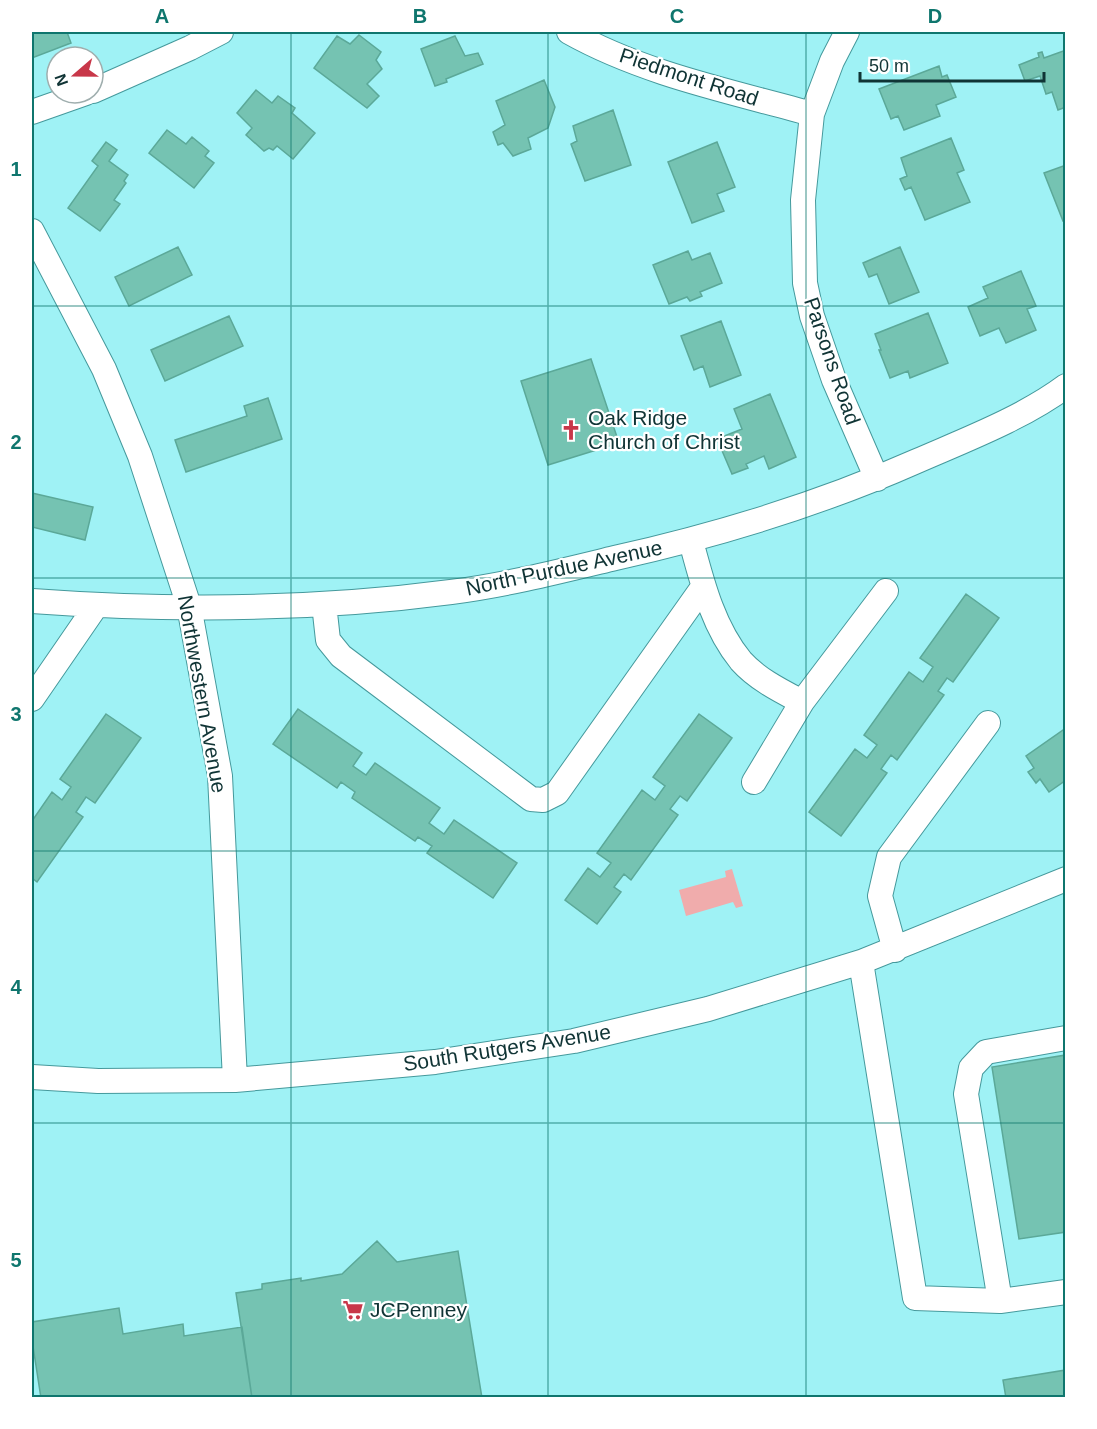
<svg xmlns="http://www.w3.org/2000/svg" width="1097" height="1429" font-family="Arial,sans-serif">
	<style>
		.water { fill: #f0acac }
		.building { fill: #75c3b2; stroke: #5ba898; stroke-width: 1.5 }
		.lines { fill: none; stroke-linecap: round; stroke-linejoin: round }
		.minor-casing { stroke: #45999c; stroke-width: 26 }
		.minor { stroke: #fff; stroke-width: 24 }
		.grid { fill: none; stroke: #0f766e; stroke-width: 1.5; stroke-opacity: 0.55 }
		.labels { text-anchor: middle; stroke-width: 4.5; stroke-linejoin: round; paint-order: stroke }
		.street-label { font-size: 21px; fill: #103435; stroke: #fff }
		.poi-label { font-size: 21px; fill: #103435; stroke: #fff; text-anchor: start }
		.neatline { fill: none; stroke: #0f766e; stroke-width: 2 }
		.grid-label { font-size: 20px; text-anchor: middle; font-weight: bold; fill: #0f766e }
	</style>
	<rect width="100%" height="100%" fill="#9ff2f5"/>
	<!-- water -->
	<path class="water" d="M732,869L743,906L736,908L733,902L686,916L679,890L726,877L725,871Z"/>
	<!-- building -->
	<path class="building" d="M32,32H67L71,43L32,58Z
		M359,35L381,52L376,60L382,69L367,84L379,96L367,108L314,68L337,36L350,44Z
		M455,36L465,56L478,53L483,64L446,79L447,82L435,86L421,49Z
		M1066,50V107L1058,110L1052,92L1046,94L1040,76L1025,81L1019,65L1039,57L1038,53L1042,52L1044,58Z
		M939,66L942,77L947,75L956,97L936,105L940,116L904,130L898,116L891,119L879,89Z
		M544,80L555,107L548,128L528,138L531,149L513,156L503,143L498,145L493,132L505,125L496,101Z
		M256,90L272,103L278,96L295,108L292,113L315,133L293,159L277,146L273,150L269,148L264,151L246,135L252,128L237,113Z
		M613,110L631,165L585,181L571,144L577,141L573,126Z
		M167,130L186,144L192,137L209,151L205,156L214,163L194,188L149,153Z
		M951,138L964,170L957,173L970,202L925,220L911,187L905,190L900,179L907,176L901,158Z
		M106,142L117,150L109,161L128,175L124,181L126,183L114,200L120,204L100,231L68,208L98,166L92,161Z
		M717,142L735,187L717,194L724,211L692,223L668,162Z
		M1066,165V220L1063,221L1044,173Z
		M178,247L192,275L129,306L115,277Z
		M900,247L919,292L889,304L877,274L869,277L863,263Z
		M688,251L692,260L710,253L722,283L700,292L702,296L690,301L687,297L669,304L653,265Z
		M1021,271L1036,306L1027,309L1036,330L1006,343L999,328L980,336L968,307L988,298L983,287Z
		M928,313L948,363L910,378L908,371L890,378L879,350H881L875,334Z
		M229,316L243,346L165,381L151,350Z
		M721,321L741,375L710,387L703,366L694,370L681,336Z
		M591,359L619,443L548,465L521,381Z
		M770,394L796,457L769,469L764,456L746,464L748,468L732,474L717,439L742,429L734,409Z
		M268,398L282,439L186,472L175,440L247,416L244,406Z
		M32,493L93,507L85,540L32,527Z
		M966,594L999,618L953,682L947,678L938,691L944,695L897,760L891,755L881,769L887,773L841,836L809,812L855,749L867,758L877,745L864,735L909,672L923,682L933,667L920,658Z
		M298,709L362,753L353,766L366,775L375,763L440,808L429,823L444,834L454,820L517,863L493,898L427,853L432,846L418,837L415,841L352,798L355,792L341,782L337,788L273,744Z
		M106,714L141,738L95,803L86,797L76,812L83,817L37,882L32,878V821L52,792L62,800L71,787L60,779Z
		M699,714L732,738L687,801L680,796L670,809L678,815L631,880L624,874L614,887L621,892L597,924L565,900L588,868L600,877L611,863L597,853L642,790L655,800L665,786L653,777Z
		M1066,728V780L1049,792L1040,779L1036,783L1028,772L1034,768L1026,756Z
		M1066,1055V1232L1019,1239L992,1067Z
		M377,1241L397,1262L458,1251L482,1398H252L236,1293L262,1289V1284L301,1278V1281L342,1274Z
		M119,1308L123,1334L183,1324L184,1336L242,1327L252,1398H41L32,1340V1322Z
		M1066,1370V1398H1006L1003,1380Z"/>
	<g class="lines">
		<!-- minor casing -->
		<g class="minor-casing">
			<path id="minor" d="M569,32C644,74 730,91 812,114
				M847,32L832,61L812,114L803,200L805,283L812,316L834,380L877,479
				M93,91L190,48L221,32
				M32,112L86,93
				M32,231L104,369L140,456L189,606L220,776L235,1080
				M691,541C702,582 713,627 741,661C757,679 781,691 802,702L886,591
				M32,601C169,611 314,610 451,592C506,585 561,571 615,558C718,535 820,504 917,461C965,440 1023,418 1066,386
				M324,604L328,640L341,656L531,799L543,800L557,793L703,587
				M32,699L96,606
				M754,782L802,702
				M895,950L880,896L889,857L988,723
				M861,962L915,1298L1000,1301L966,1094L971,1068L986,1052L1066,1038
				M32,1077L98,1081L235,1080L435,1062L574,1041L708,1009L861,962L1066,879
				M1000,1301L1066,1292"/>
		</g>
		<!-- minor -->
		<use href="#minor" class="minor"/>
	</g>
	<!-- grid -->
	<path class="grid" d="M291,32V1398M548,32V1398M806,32V1398M32,306H1066M32,578H1066M32,851H1066M32,1123H1066"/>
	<!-- icons -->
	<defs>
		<g id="church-bare" transform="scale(1.62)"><path d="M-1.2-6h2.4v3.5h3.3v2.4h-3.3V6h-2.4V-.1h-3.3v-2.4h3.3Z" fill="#c83749" stroke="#fff" stroke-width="2.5" paint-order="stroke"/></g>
		<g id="supermarket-bare" transform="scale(1.62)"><path d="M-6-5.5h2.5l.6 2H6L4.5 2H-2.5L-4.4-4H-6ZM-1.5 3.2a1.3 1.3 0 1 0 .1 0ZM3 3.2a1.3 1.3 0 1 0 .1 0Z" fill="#c83749" stroke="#fff" stroke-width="2.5" paint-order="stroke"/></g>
	</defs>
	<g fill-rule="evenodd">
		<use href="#church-bare" x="571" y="430"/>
		<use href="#supermarket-bare" x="353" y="1310"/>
	</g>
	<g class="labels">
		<!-- street labels -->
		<g class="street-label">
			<text transform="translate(689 77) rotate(18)" y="7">Piedmont Road</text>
			<text transform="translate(832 361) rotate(71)" y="7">Parsons Road</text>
			<text transform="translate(564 568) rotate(-12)" y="7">North Purdue Avenue</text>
			<text transform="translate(202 694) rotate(80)" y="7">Northwestern Avenue</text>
			<text transform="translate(507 1048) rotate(-9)" y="7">South Rutgers Avenue</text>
		</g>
		<!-- poi labels -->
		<g class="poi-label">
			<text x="588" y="425">Oak Ridge<tspan x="588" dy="24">Church of Christ</tspan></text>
			<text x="370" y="1317">JCPenney</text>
		</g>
	</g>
	<!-- border -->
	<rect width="1097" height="1429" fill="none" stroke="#ffffff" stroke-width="66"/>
	<!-- north arrow -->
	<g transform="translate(75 75) rotate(250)"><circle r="28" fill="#ffffff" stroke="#9faeae" stroke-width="1.5"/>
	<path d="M0-4.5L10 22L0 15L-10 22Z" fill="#c83749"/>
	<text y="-9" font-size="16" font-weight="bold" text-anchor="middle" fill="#103435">N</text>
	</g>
	<!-- scale -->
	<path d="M860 72v9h184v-9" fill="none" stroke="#103435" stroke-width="3"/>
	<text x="869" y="72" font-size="18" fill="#103435" stroke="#ffffff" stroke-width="4.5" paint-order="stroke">50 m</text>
	<rect x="33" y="33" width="1031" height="1363" class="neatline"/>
	<g class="grid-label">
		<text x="162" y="23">A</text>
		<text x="420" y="23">B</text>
		<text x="677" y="23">C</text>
		<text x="935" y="23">D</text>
		<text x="16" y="176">1</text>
		<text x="16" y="449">2</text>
		<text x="16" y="721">3</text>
		<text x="16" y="994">4</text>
		<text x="16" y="1267">5</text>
	</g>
</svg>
